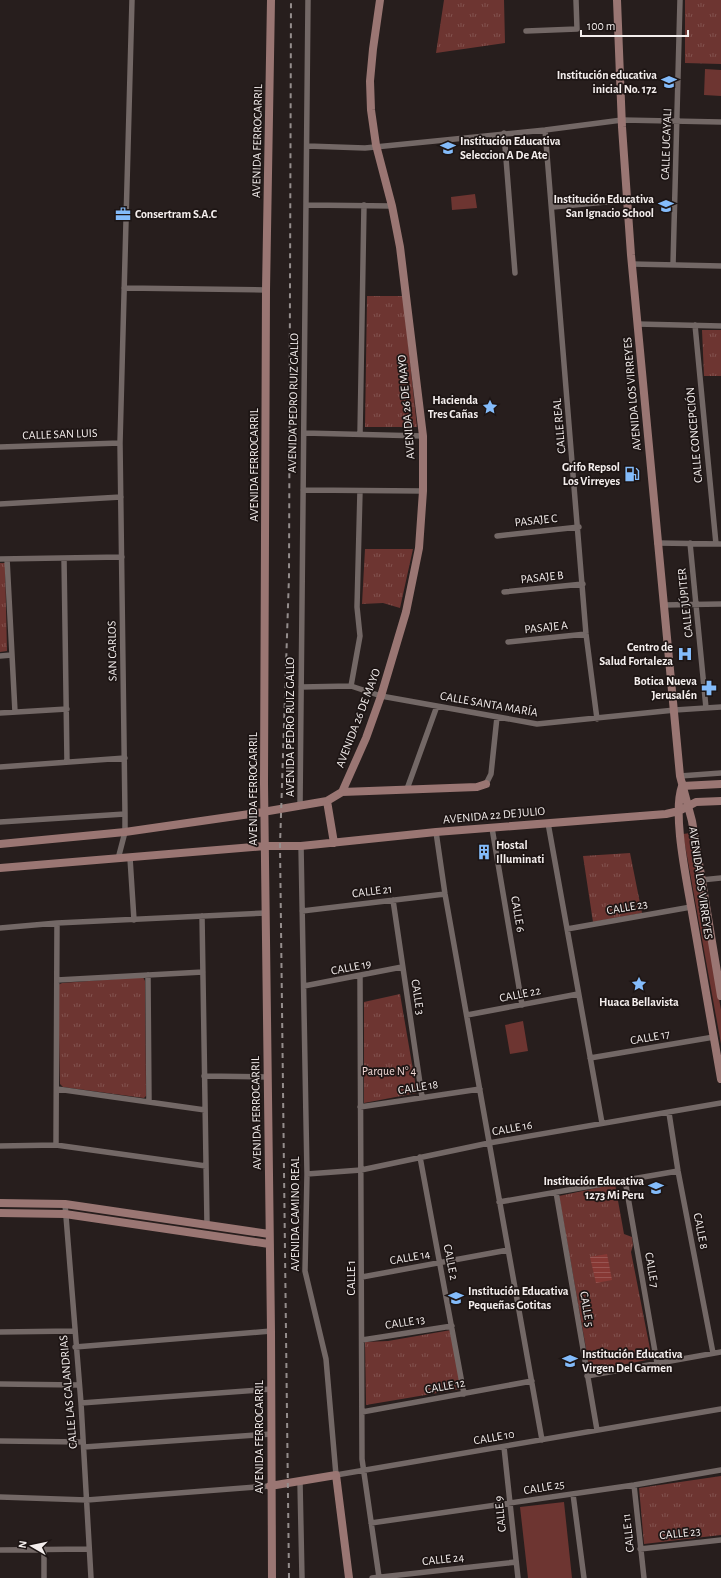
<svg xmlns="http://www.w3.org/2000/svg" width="721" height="1578" font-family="'Alegreya Sans',sans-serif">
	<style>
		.grass { fill: #6d3531 }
		.park { fill: url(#park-tufts) }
		.water { fill: url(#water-rules) }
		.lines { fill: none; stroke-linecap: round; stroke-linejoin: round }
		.street { stroke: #736866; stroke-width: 5.5 }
		.secondary { stroke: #9a7673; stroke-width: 8 }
		.rail { stroke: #958e8d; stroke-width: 2; stroke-dasharray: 5 5; stroke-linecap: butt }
		.labels { text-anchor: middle; stroke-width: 3.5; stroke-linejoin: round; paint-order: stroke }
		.poi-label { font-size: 12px; font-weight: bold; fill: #f4eeed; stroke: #1d1514; text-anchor: end }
		.street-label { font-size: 12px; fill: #f4eeed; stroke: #1d1514 }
		.park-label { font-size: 12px; fill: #f4dbd8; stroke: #1d1514 }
	</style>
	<defs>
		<pattern id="park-tufts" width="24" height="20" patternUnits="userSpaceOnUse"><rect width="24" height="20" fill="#6d3531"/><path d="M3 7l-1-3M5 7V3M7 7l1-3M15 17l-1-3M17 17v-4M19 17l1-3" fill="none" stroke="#82534f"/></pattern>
		<pattern id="water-rules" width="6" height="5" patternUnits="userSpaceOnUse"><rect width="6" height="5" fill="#873834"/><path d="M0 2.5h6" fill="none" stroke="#995552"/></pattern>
	</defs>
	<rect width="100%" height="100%" fill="#271e1d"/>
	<!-- grass -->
	<path class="grass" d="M705,69L721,70V96L704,95Z
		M475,194L477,208L452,210L451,197Z
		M690,833L721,1010V1044L683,834Z
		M523,1021L528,1051L510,1054L505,1025Z
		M564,1502L572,1578H528L520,1507Z"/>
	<!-- park -->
	<path class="park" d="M444,0H504L505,43L436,53Z
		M685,0H721V64L685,63Z
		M367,296H403L417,427H365Z
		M702,330H721V376H704Z
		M365,549H413L400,608L383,603L362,604Z
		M0,563H5L7,651L0,652Z
		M630,853L642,913L593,922L583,856Z
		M143,977L145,981L146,1096L144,1098L63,1087L60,1084L58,985L62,983Z
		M400,994L417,1093L364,1103V1002Z
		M615,1184L624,1234L632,1237L633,1245L631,1252L652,1359L590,1371L559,1196Z
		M451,1330L461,1389L366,1405L365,1342L388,1341Z
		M721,1476V1535L644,1544L639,1488Z"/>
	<!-- water -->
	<path class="water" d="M607,1254L612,1280L596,1283L590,1257Z"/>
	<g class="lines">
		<!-- street -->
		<path class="street" d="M526,31L577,29L576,0
			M545,130L586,634L597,719
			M504,133L515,273
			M307,146L365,148L545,130L622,120L721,122
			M306,205L392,206
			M553,207L627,200
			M632,264L721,266
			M673,265L680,0
			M124,288L266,290
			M637,324L721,326
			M695,325L716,544
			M304,433L423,436
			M360,434L364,205
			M0,447L120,443
			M303,490L423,491
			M0,504L121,497
			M497,536L579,527
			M657,543L721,544
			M690,543L706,708
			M64,558L67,762
			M0,559L122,557
			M7,559L15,712
			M504,592L583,584
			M663,605L721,604
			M508,642L586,634
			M0,656L12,655
			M351,686L360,636L357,607L360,491
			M301,687L351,686L381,696L537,724L675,710L721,707
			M0,713L67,709
			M0,767L125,758
			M680,776L721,773
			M486,784L491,774L497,717
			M407,789L437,706
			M300,806L308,0
			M0,822L125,814
			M548,823L602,1123
			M492,828L522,1005
			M436,832L445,894L542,1440
			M301,846L307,1174L305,1271L326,1359L336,1475L721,1409
			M130,858L134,920
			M118,859L125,832V814L120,443L132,0
			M701,880L721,878
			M393,900L422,1097
			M302,911L445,894
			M202,916L207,1224
			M0,928L57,923L266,913
			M567,929L691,907
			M148,975L149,1102
			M360,977L362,1459L379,1577
			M57,980L203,972
			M304,986L402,967
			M467,1015L578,994
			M590,1058L714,1037
			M204,1076L268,1077
			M57,1089L205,1110
			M360,1107L480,1089
			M669,1113L678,1171L713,1353
			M56,1145L57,923
			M0,1146L56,1145L206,1166
			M420,1157L464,1394
			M307,1174L361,1170L489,1143L721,1103
			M625,1180L657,1363
			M556,1192L597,1430
			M499,1202L678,1171
			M65,1204L81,1403L91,1578
			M362,1277L508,1250
			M0,1332L74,1331
			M362,1340L452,1326
			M75,1347L271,1331
			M587,1376L721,1352
			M0,1384L79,1385
			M81,1403L272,1389
			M362,1412L532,1381
			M0,1441L83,1442
			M84,1447L271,1434
			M504,1447L518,1578
			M300,1482L302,1578
			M634,1485L644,1578
			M573,1494L584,1578
			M0,1497L87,1500L270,1486
			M371,1523L634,1485L721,1470
			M44,1549V1578
			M640,1549L721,1540
			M0,1550L89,1549
			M372,1578L516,1562"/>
		<!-- secondary -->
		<path class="secondary" d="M271,0L266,290L264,783L271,1331L272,1578
			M617,0L622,127L631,255L680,776L692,821L721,996
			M682,786C672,814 687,881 692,912C702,968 711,1023 721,1079
			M682,786L721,784
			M342,792L477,787L486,784
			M327,801L334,843
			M0,844L125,832L257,813L327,801L342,792L366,738L381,696L406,612L419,548L423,491V436L400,247L392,206L376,145L371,110L370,81L373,49L380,0
			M0,868L265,846H301L436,832L666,814L679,811L696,802L721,801
			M0,1203L65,1204L269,1234
			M0,1213L65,1214L269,1244
			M270,1486L336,1475L349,1578"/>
		<!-- rail -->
		<path class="rail" d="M289,1578L280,845L289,576L291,0"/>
	</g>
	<!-- icons -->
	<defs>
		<g id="school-bare" transform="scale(1.2)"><path d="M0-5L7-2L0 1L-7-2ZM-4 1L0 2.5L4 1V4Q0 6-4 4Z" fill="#84bcfb" stroke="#1d1514" stroke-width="2.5" paint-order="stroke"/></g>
		<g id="office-bare" transform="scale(1.2)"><path d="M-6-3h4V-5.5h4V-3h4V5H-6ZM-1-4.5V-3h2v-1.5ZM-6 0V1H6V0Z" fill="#84bcfb" stroke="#1d1514" stroke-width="2.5" paint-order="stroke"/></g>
		<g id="sight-bare" transform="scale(1.2)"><path d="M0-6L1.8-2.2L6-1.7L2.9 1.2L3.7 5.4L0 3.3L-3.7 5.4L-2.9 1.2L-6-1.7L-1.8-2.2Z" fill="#84bcfb" stroke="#1d1514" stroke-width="2.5" paint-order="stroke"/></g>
		<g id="fuel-bare" transform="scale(1.2)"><path d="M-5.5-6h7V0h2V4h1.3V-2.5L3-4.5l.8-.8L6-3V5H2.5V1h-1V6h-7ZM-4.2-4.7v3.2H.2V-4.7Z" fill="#84bcfb" stroke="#1d1514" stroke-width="2.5" paint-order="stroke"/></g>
		<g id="hospital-bare" transform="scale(1.2)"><path d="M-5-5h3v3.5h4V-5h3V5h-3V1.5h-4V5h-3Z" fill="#84bcfb" stroke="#1d1514" stroke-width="2.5" paint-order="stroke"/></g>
		<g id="pharmacy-bare" transform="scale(1.2)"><path d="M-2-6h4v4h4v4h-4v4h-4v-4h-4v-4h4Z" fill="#84bcfb" stroke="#1d1514" stroke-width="2.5" paint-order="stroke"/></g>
		<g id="building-bare" transform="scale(1.2)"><path d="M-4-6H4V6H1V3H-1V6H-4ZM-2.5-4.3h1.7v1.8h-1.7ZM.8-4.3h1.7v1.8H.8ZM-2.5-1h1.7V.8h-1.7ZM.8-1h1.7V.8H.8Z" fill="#84bcfb" stroke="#1d1514" stroke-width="2.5" paint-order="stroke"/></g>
	</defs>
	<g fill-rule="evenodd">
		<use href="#school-bare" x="669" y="82"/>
		<use href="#school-bare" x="448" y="148"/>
		<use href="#school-bare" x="666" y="206"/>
		<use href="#office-bare" x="123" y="214"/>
		<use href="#sight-bare" x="490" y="407"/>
		<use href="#fuel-bare" x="632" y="474"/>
		<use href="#hospital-bare" x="685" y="654"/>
		<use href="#pharmacy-bare" x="709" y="688"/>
		<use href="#building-bare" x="484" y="852"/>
		<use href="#sight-bare" x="639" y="984"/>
		<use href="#school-bare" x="656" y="1188"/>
		<use href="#school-bare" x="456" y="1298"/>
		<use href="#school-bare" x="570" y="1361"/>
	</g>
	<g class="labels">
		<!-- poi labels -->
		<g class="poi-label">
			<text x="657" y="79">Institución educativa<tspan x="657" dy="14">inicial No. 172</tspan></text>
			<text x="460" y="145" text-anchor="start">Institución Educativa<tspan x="460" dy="14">Seleccion A De Ate</tspan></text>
			<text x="654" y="203">Institución Educativa<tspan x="654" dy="14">San Ignacio School</tspan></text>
			<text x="135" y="218" text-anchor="start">Consertram S.A.C</text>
			<text x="478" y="404">Hacienda<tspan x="478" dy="14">Tres Cañas</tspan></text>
			<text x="620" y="471">Grifo Repsol<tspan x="620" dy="14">Los Virreyes</tspan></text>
			<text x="673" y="651">Centro de<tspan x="673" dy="14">Salud Fortaleza</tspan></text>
			<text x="697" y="685">Botica Nueva<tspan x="697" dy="14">Jerusalén</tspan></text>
			<text x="496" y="849" text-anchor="start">Hostal<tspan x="496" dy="14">Illuminati</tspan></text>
			<text x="639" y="1006" text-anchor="middle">Huaca Bellavista</text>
			<text x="644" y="1185">Institución Educativa<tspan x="644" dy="14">1273 Mi Peru</tspan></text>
			<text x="468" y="1295" text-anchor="start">Institución Educativa<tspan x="468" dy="14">Pequeñas Gotitas</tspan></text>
			<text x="582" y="1358" text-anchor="start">Institución Educativa<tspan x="582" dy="14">Virgen Del Carmen</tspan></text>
		</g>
		<!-- street labels -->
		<g class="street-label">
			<text transform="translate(257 141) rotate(-89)" y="4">AVENIDA FERROCARRIL</text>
			<text transform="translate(666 144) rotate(-88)" y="4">CALLE UCAYALI</text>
			<text transform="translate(632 394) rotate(-95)" y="4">AVENIDA LOS VIRREYES</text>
			<text transform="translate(293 403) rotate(-89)" y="4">AVENIDA PEDRO RUIZ GALLO</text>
			<text transform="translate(406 407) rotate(-95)" y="4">AVENIDA 26 DE MAYO</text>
			<text transform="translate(559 426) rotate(-95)" y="4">CALLE REAL</text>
			<text transform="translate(60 434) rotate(-2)" y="4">CALLE SAN LUIS</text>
			<text transform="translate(694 435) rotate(-95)" y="4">CALLE CONCEPCIÓN</text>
			<text transform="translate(254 465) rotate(-90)" y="4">AVENIDA FERROCARRIL</text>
			<text transform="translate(536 520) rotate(-6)" y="4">PASAJE C</text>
			<text transform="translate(542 577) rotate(-6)" y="4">PASAJE B</text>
			<text transform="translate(685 603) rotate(-96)" y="4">CALLE JÚPITER</text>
			<text transform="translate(546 627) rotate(-6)" y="4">PASAJE A</text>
			<text transform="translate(112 651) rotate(-91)" y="4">SAN CARLOS</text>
			<text transform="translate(489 704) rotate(10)" y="4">CALLE SANTA MARÍA</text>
			<text transform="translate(358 718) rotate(-69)" y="4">AVENIDA 26 DE MAYO</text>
			<text transform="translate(290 727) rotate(-90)" y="4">AVENIDA PEDRO RUIZ GALLO</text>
			<text transform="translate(253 789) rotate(-90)" y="4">AVENIDA FERROCARRIL</text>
			<text transform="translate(494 815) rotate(-5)" y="4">AVENIDA 22 DE JULIO</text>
			<text transform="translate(701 883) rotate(82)" y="4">AVENIDA LOS VIRREYES</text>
			<text transform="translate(372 891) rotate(-7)" y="4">CALLE 21</text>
			<text transform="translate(627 907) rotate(-10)" y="4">CALLE 23</text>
			<text transform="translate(518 914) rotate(80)" y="4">CALLE 6</text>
			<text transform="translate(351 967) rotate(-11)" y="4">CALLE 19</text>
			<text transform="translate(520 994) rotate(-11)" y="4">CALLE 22</text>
			<text transform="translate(418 997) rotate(81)" y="4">CALLE 3</text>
			<text transform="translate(650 1037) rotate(-10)" y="4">CALLE 17</text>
			<text transform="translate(418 1087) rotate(-9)" y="4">CALLE 18</text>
			<text transform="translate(256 1113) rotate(-91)" y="4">AVENIDA FERROCARRIL</text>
			<text transform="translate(512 1128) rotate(-10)" y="4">CALLE 16</text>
			<text transform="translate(295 1214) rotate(-90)" y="4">AVENIDA CAMINO REAL</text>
			<text transform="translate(701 1231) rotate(79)" y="4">CALLE 8</text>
			<text transform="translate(410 1257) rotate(-10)" y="4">CALLE 14</text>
			<text transform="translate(451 1262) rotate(79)" y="4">CALLE 2</text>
			<text transform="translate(652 1270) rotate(80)" y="4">CALLE 7</text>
			<text transform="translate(351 1278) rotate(-90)" y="4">CALLE 1</text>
			<text transform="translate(587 1309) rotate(80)" y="4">CALLE 5</text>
			<text transform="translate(405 1322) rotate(-9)" y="4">CALLE 13</text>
			<text transform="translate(445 1386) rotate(-10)" y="4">CALLE 12</text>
			<text transform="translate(68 1392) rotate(-95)" y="4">CALLE LAS CALANDRIAS</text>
			<text transform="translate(259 1437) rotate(-90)" y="4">AVENIDA FERROCARRIL</text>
			<text transform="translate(494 1437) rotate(-10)" y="4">CALLE 10</text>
			<text transform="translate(544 1487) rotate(-9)" y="4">CALLE 25</text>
			<text transform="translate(500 1514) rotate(-96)" y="4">CALLE 9</text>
			<text transform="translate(628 1533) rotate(-96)" y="4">CALLE 11</text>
			<text transform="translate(680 1533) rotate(-6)" y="4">CALLE 23</text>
			<text transform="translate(443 1559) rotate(-6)" y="4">CALLE 24</text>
		</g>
		<!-- park labels -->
		<g class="park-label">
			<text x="389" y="1075">Parque N° 4</text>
		</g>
	</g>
	<!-- north arrow -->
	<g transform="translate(32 1546) rotate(279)" stroke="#1d1514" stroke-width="3" paint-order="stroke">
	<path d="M0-3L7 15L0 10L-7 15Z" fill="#f4eeed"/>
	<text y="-6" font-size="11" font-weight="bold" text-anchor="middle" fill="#f4eeed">N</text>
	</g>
	<!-- scale -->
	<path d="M581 30v6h107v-6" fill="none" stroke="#f4eeed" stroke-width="2"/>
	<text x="587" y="30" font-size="12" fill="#f4eeed" stroke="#1d1514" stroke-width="3" paint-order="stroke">100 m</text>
</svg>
